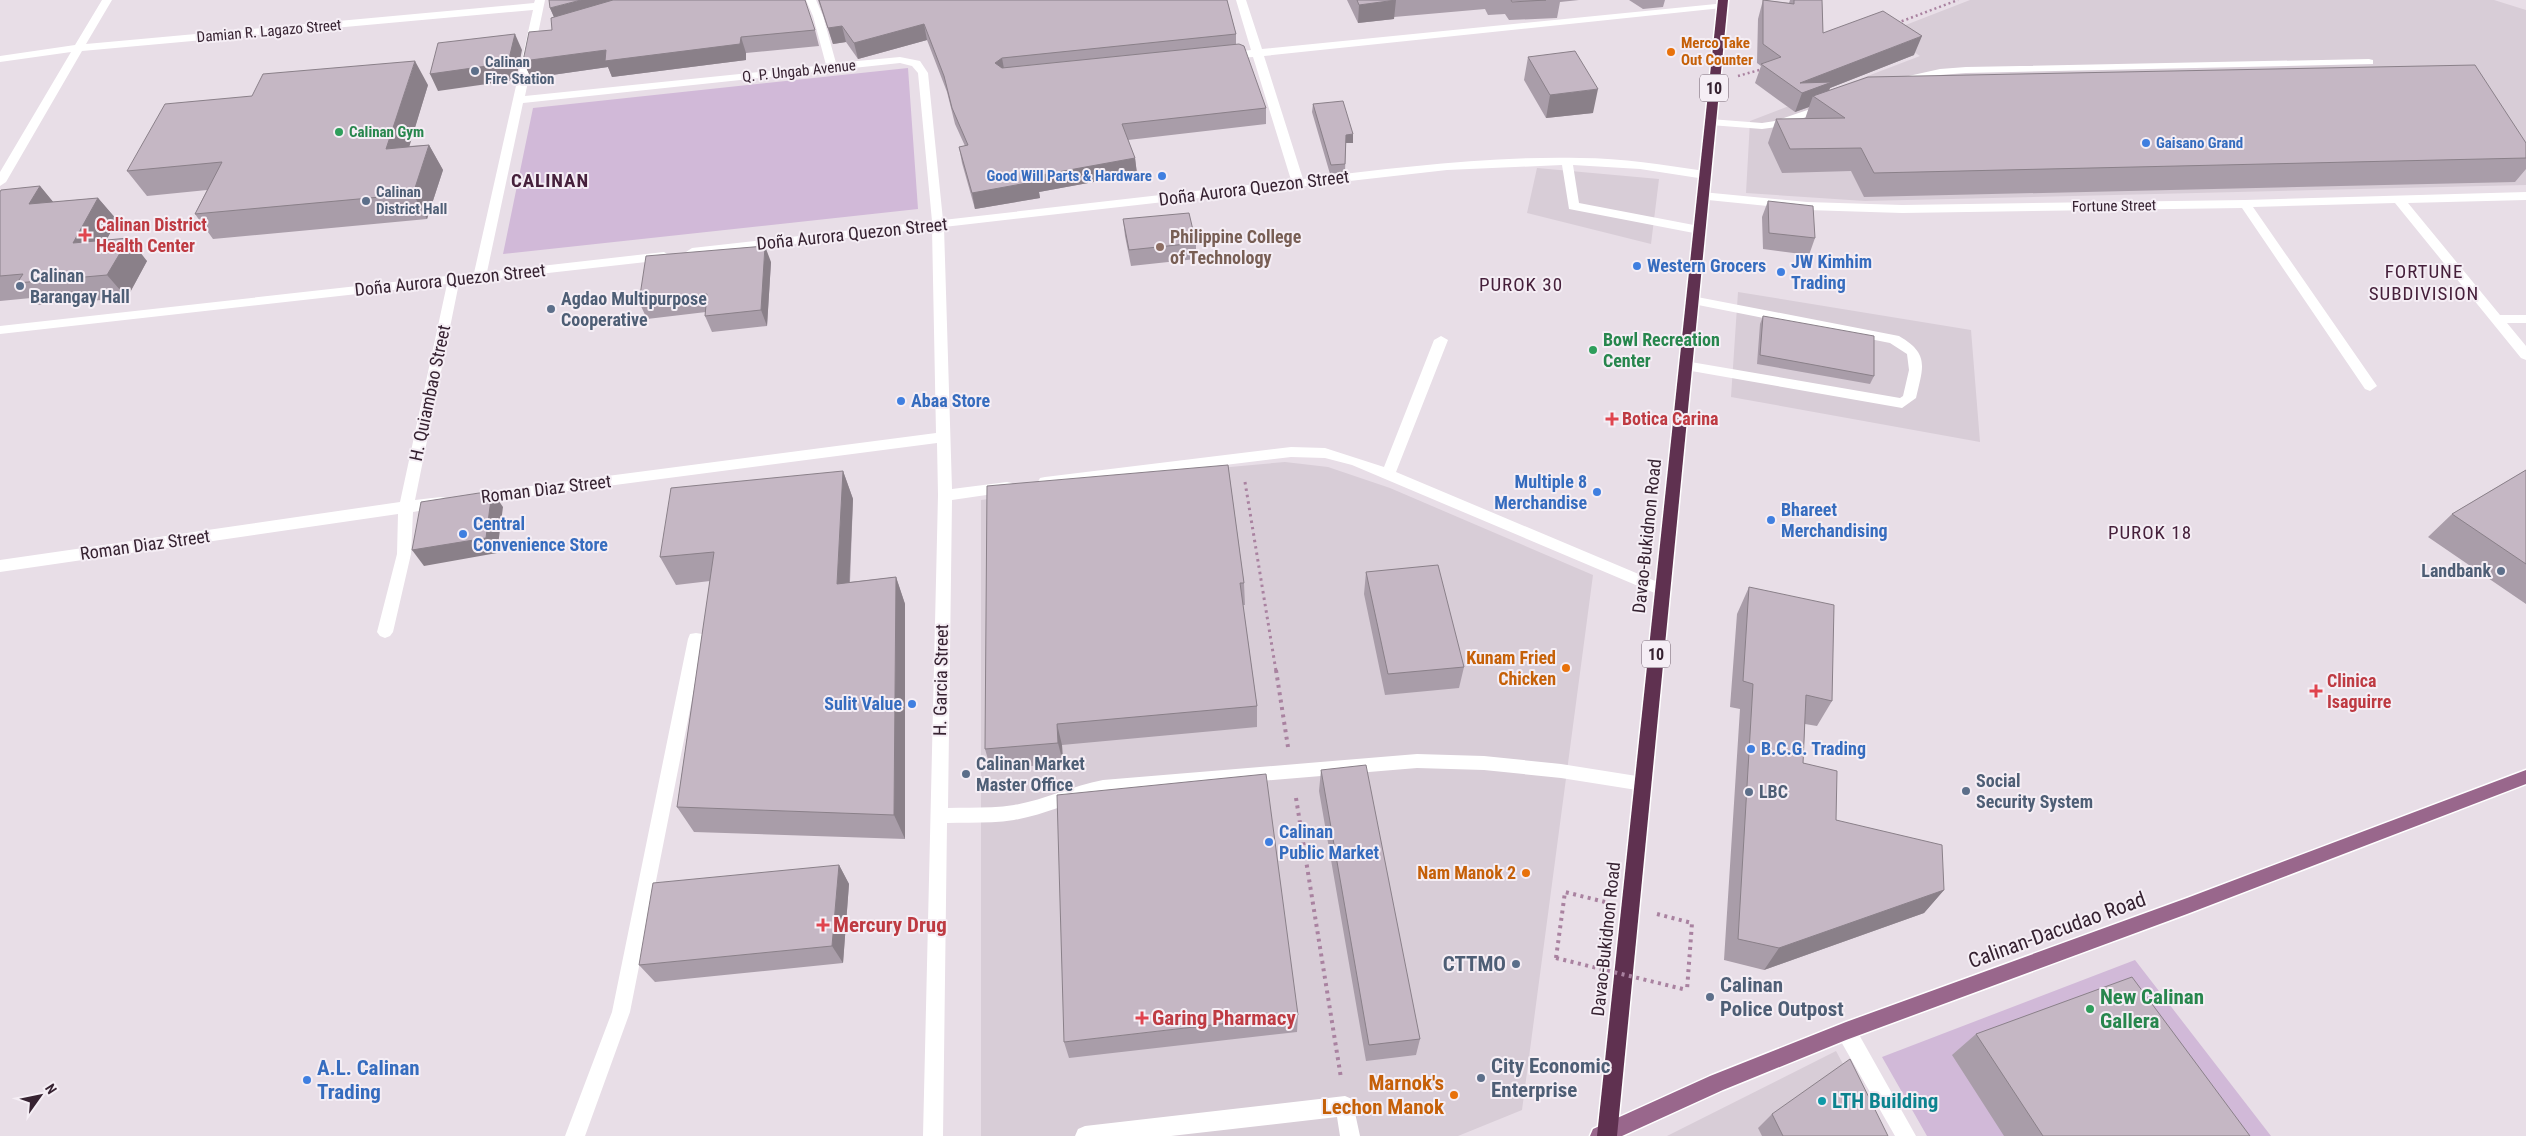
<svg xmlns="http://www.w3.org/2000/svg" width="2526" height="1136" font-family="'Roboto Condensed',sans-serif">
	<style>
		.built { fill: #d8cdd7 }
		.green { fill: #d1b9d8 }
		.lines { fill: none; stroke-linecap: round; stroke-linejoin: round }
		.major-casing { stroke: #fff; stroke-width: 3 }
		.highway-casing { stroke: #fff; stroke-width: 3 }
		.path-far2 { stroke: #a982a0; stroke-width: 2.5; stroke-dasharray: 2 3; stroke-linecap: butt }
		.path-far1 { stroke: #a982a0; stroke-width: 3; stroke-dasharray: 2.5 4; stroke-linecap: butt }
		.path { stroke: #a982a0; stroke-width: 4; stroke-dasharray: 3 4.5; stroke-linecap: butt }
		.minor { fill: #fff; fill-rule: evenodd }
		.major { fill: #99678c; fill-rule: evenodd }
		.highway { fill: #5f3150; fill-rule: evenodd }
		.path-bridge { stroke: #a982a0; stroke-width: 4; stroke-dasharray: 3 4.5; stroke-linecap: butt }
		.wall { fill: #a99da9 }
		.shaded-wall { fill: #8a8089 }
		.building { fill: #c5b7c4; stroke: #8a8089 }
		.food-dot { fill: #e8710a; stroke: #f5eef5; stroke-width: 2 }
		.service-dot { fill: #5c6f8a; stroke: #f5eef5; stroke-width: 2 }
		.leisure-dot { fill: #2e9e5b; stroke: #f5eef5; stroke-width: 2 }
		.shop-dot { fill: #3f7fe0; stroke: #f5eef5; stroke-width: 2 }
		.health-dot { fill: #e0444e; stroke: #f5eef5; stroke-width: 2 }
		.education-dot { fill: #8d6e63; stroke: #f5eef5; stroke-width: 2 }
		.culture-dot { fill: #0f9aa8; stroke: #f5eef5; stroke-width: 2 }
		.labels { text-anchor: middle; stroke-width: 4; stroke-linejoin: round; paint-order: stroke }
		.far-street-label { font-size: 15px; fill: #362231; stroke: #f5eef5 }
		.far-food-label { font-size: 15px; font-weight: bold; fill: #c56008; stroke: #f5eef5; text-anchor: start }
		.far-service-label { font-size: 15px; font-weight: bold; fill: #4e5e75; stroke: #f5eef5; text-anchor: start }
		.far-leisure-label { font-size: 15px; font-weight: bold; fill: #27864d; stroke: #f5eef5; text-anchor: start }
		.far-shop-label { font-size: 15px; font-weight: bold; fill: #366cbe; stroke: #f5eef5; text-anchor: start }
		.shield { fill: #f5eef5; stroke: #6f5f6c; stroke-width: 1 }
		.shield-label { font-size: 16px; font-weight: bold; fill: #362231 }
		.street-label { font-size: 18px; fill: #362231; stroke: #f5eef5 }
		.health-label { font-size: 18px; font-weight: bold; fill: #be3a42; stroke: #f5eef5; text-anchor: start }
		.education-label { font-size: 18px; font-weight: bold; fill: #785e54; stroke: #f5eef5; text-anchor: start }
		.shop-label { font-size: 18px; font-weight: bold; fill: #366cbe; stroke: #f5eef5; text-anchor: start }
		.service-label { font-size: 18px; font-weight: bold; fill: #4e5e75; stroke: #f5eef5; text-anchor: start }
		.leisure-label { font-size: 18px; font-weight: bold; fill: #27864d; stroke: #f5eef5; text-anchor: start }
		.food-label { font-size: 18px; font-weight: bold; fill: #c56008; stroke: #f5eef5; text-anchor: end }
		.far-district-label { font-size: 19px; font-weight: bold; letter-spacing: 1px; fill: #46203b; stroke: #f5eef5 }
		.neighbourhood-label { font-size: 19px; letter-spacing: 1px; fill: #46203b; stroke: #f5eef5 }
		.near-health-label { font-size: 21px; font-weight: bold; fill: #be3a42; stroke: #f5eef5; text-anchor: start }
		.near-street-label { font-size: 21px; fill: #362231; stroke: #f5eef5 }
		.near-service-label { font-size: 21px; font-weight: bold; fill: #4e5e75; stroke: #f5eef5; text-anchor: start }
		.near-leisure-label { font-size: 21px; font-weight: bold; fill: #27864d; stroke: #f5eef5; text-anchor: start }
		.near-shop-label { font-size: 21px; font-weight: bold; fill: #366cbe; stroke: #f5eef5; text-anchor: start }
		.near-food-label { font-size: 21px; font-weight: bold; fill: #c56008; stroke: #f5eef5; text-anchor: end }
		.near-culture-label { font-size: 21px; font-weight: bold; fill: #0d838f; stroke: #f5eef5; text-anchor: start }
	</style>
	<rect width="100%" height="100%" fill="#e8dee7"/>
	<!-- built -->
	<path class="built" d="M1970,0H2494L2526,10V185L1865,201L1746,193L1750,121L1920,56L1885,33Z
		M1537,168L1659,179L1651,244L1527,213Z
		M1738,292L1971,330L1980,442L1731,397Z
		M1285,462L1328,467L1390,488L1593,575L1522,1110L1458,1136H981V500L1230,467Z
		M1836,1051L1882,1136H1667Z"/>
	<!-- green -->
	<path class="green" d="M908,68L918,209L503,254L533,108Z
		M2135,960L2271,1136H1927L1882,1057Z"/>
	<g class="lines">
		<!-- major casing -->
		<g class="major-casing">
			<path id="major" d="M2526,770V784L2187,914L1846,1040L1723,1090L1622,1136H1590L1593,1129L1710,1076L1846,1022L2187,898Z"/>
		</g>
		<!-- highway casing -->
		<g class="highway-casing">
			<path id="highway" d="M1718,0H1728L1617,1136H1597Z"/>
		</g>
		<!-- path-far2 -->
		<path class="path-far2" d="M1897,23L1958,0
			M1738,76L1763,69"/>
		<!-- path-far1 -->
		<path class="path-far1" d="M1245,482L1276,671"/>
		<!-- path -->
		<path class="path" d="M1276,670L1288,747
			M1296,798L1341,1078
			M1657,914L1692,923L1687,990
			M1556,958L1565,892L1605,902"/>
		<!-- minor -->
		<path class="minor" d="M102,0H112L86,44L534,3L535,0H545L525,96L826,65L813,16L806,0H816L823,16L836,63L900,57L920,61L928,73L943,220L1291,180L1253,57L1228,59L1223,56L1228,53L1251,50L1236,0H1246L1262,49L1726,3V7L1722,8L1264,56L1303,179C1395,168 1487,156 1580,158C1622,158 1664,165 1705,171L1711,175L1705,179L1640,169L1573,165L1579,203L1699,226L1705,230L1703,233L1699,234L1569,209L1562,165L1447,170L944,227L952,489L1007,482L1012,483L1014,487L1012,491L1007,492L952,500L948,808C969,807 992,809 1014,805C1044,800 1072,786 1103,780L1417,754L1484,756L1561,764L1643,777L1649,779L1651,784L1649,789L1643,791L1561,778L1484,770L1417,768L1103,794C1072,801 1044,815 1014,820C992,824 969,822 947,823L943,1136H923L938,495L937,443L477,503L472,502L470,498L472,494L477,493L936,433L932,228L692,256L686,252L692,248L932,221L918,73L912,66L900,63L523,103L487,272L664,252L670,256L664,260L459,283L415,500L441,497L446,498L448,502L446,506L413,512L411,554L393,632L390,636L385,638L380,636L377,632L397,554L398,514L0,572V560L400,502L447,284L0,334V326L474,273L533,10L82,51L6,182L0,186V172L71,52L0,62V56L75,45Z
			M2369,59L2373,60V64L1966,73L1940,75L1899,84L1894,81L1895,79L1940,69L1966,67Z
			M1825,104L1831,107L1829,109L1777,127L1762,129L1710,125L1704,122L1710,119L1762,123L1775,121Z
			M1702,192L1807,202L1902,205L2245,200L2526,192V200L2408,203L2500,315H2526V323H2507L2526,346V360L2521,358L2395,203L2253,207L2375,383L2377,386L2370,391L2365,389L2242,208L1902,213L1807,210L1698,199L1696,196Z
			M1692,296L1899,336C1930,354 1923,367 1916,398L1902,408L1680,369L1678,366L1680,363L1685,361L1900,398L1903,396L1909,370L1907,354L1890,343L1688,303L1686,300L1688,297Z
			M1441,336L1448,340L1396,472L1667,586L1670,590L1667,594L1662,596L1657,594L1352,465L1325,458L1291,457L1045,487L1040,486L1038,482L1040,478L1045,477L1291,447L1325,448L1384,467L1434,340Z
			M696,633L702,634L704,639L630,1012L585,1136H565L612,1012L688,639L690,634Z
			M1846,1022L1853,1024L1916,1136H1895L1839,1038L1837,1031L1839,1024Z
			M1345,1096L1352,1099L1360,1136H1340L1337,1117L1171,1136H1075L1078,1129L1085,1126Z"/>
		<!-- major -->
		<use href="#major" class="major"/>
		<!-- highway -->
		<use href="#highway" class="highway"/>
		<!-- path-bridge -->
		<path class="path-bridge" d="M1556,958L1687,990"/>
	</g>
	<!-- wall -->
	<path class="wall" d="M818,0H1227L1236,34V44L1266,108V124L1128,140L1135,158L1137,174L1039,192L1040,198L975,209L962,163L959,147L965,146L955,124L947,92L927,40L858,59L846,42L833,44Z
		M1347,0H1579L1560,2L1557,18L1509,20L1505,14L1488,15L1485,9L1394,17V19L1358,23Z
		M1629,0H1665L1663,7L1643,9Z
		M1763,0L1789,3L1790,0H1822L1823,33L1914,55L1830,88L1829,90L2526,143V169L2515,182L1864,197L1851,171L1782,173L1768,143L1776,119H1805L1809,107L1795,112L1755,83L1761,66L1757,63L1758,19Z
		M550,8L815,30L819,46L746,53V60L612,77L608,67L531,78L523,61L552,30L554,17Z
		M1528,57L1593,113L1546,118L1524,80Z
		M428,85L409,146L429,145L443,170L427,219L213,239L195,214L207,190L147,196L127,171Z
		M1313,104L1353,134V143H1346L1345,172L1330,174L1312,112Z
		M40,186L53,202L98,198L117,220L106,240L147,261L127,298L38,305L31,298L0,301V192Z
		M1768,201L1815,238L1809,255L1763,249L1762,217Z
		M1123,219L1196,243V259L1131,266L1125,236Z
		M771,262L767,326L712,332L705,316L706,312L647,319L639,302Z
		M1763,316L1874,376L1870,384L1757,364L1760,324Z
		M1228,465L1244,583L1245,605H1243L1257,706V727L1062,745L1063,763L991,770L985,749Z
		M2526,470V604L2428,537L2452,514Z
		M843,471L853,499L850,582L896,577L905,604V839L694,832L677,807L710,581L676,585L660,557Z
		M1366,572L1464,667L1459,688L1385,695L1364,594Z
		M1749,587L1832,701L1817,726L1805,724L1803,763L1836,820L1944,890L1924,913L1764,970L1724,960L1740,709L1730,707L1737,614Z
		M1321,770L1420,1039L1416,1055L1366,1061L1319,791Z
		M839,865L849,884L843,963L655,982L639,965Z
		M1298,1015L1297,1032L1069,1058L1064,1042Z
		M1976,1034L2250,1136H2004L1952,1055Z
		M1772,1114L1888,1136H1762L1758,1128Z"/>
	<!-- shaded-wall -->
	<path class="shaded-wall" d="M581,0H649L557,24L550,8Z
		M1396,0L1394,19L1358,23L1359,5Z
		M924,24L927,40L858,59L854,43Z
		M842,26L846,42L833,44L828,28Z
		M515,34L522,50L516,80L438,91L430,74Z
		M1922,36L1914,55L1830,88L1825,101L1813,96L1809,107L1795,112L1802,93L1800,83Z
		M741,37L746,53V60L612,77L608,67L531,78L523,61L606,50Z
		M1002,58L1005,74L995,63Z
		M415,61L428,85L401,174L386,149Z
		M1598,89L1593,113L1546,118L1550,95Z
		M1353,134V143H1345L1346,135Z
		M429,145L443,170L427,219L413,194Z
		M1135,158L1137,174L1039,192L1040,198L975,209L972,193L1036,176Z
		M40,186L59,209L29,204Z
		M98,198L117,220L93,266L73,243Z
		M129,238L147,261L127,298L107,275Z
		M765,246L771,262L767,326L761,310Z
		M843,471L853,499L848,611L837,584Z
		M492,491L503,507L497,553L424,566L412,550Z
		M896,577L905,604V839L894,815Z
		M1057,724L1062,745L1063,763L1058,743Z
		M839,865L849,884L843,963L832,946Z
		M1944,890L1924,913L1764,970L1779,948Z"/>
	<!-- building -->
	<path class="building" d="M549,0H581L550,8Z
		M613,0H805L815,30L741,37L740,44L605,61L606,50L523,61L529,32L552,30L551,18Z
		M819,0H1227L1236,34L1002,58L995,63L1002,68L1239,44L1244,46L1266,108L1122,124L1135,158L1036,176L1038,181L972,193L959,147L968,145L952,108L944,76L924,24L854,43L842,26L828,28Z
		M1357,0H1396L1359,5Z
		M1511,0H1546L1512,2Z
		M1763,0L1794,4V0H1822L1823,33L1883,11L1922,36L1800,83L1832,82L1802,93L1761,64L1781,57L1763,44Z
		M515,34L508,63L430,74L438,43Z
		M1575,51L1598,89L1550,95L1528,57Z
		M415,61L386,149L429,145L413,194L195,214L222,162L127,171L165,104L252,96L263,74Z
		M2475,65L2526,143V158L1874,173L1861,148L1790,149L1776,119L1845,118L1813,96L1868,77Z
		M1343,101L1353,134L1346,135L1345,164L1331,165L1313,104Z
		M40,186L29,204L98,198L73,243L129,238L107,275L17,283L23,274L0,276V192L1,190Z
		M1768,201L1813,206L1815,238L1769,233Z
		M1189,213L1196,243L1129,250L1123,219Z
		M765,246L761,310L705,316L707,294L639,302L646,256Z
		M1763,316L1874,336V376L1760,355Z
		M1228,465L1244,583H1240L1257,706L1057,724L1058,743L985,749L987,486Z
		M2526,470V564L2452,514Z
		M843,471L837,584L896,577L894,815L677,807L714,552L660,557L671,488Z
		M492,491L486,538L412,550L421,502Z
		M1438,565L1464,667L1388,674L1366,572Z
		M1749,587L1834,605L1832,701L1806,695L1803,763L1837,771L1836,820L1942,845L1944,890L1779,948L1738,939L1753,684L1743,681Z
		M1366,765L1420,1039L1369,1045L1321,770Z
		M1266,774L1298,1015L1064,1042L1057,795Z
		M839,865L832,946L639,965L653,883Z
		M2132,977L2250,1136H2043L1976,1034Z
		M1850,1059L1888,1136H1783L1772,1114Z"/>
	<!-- markers -->
	<g class="food-dot">
		<circle cx="1671" cy="52" r="5"/>
		<circle cx="1566" cy="668" r="5"/>
		<circle cx="1526" cy="873" r="5"/>
		<circle cx="1454" cy="1095" r="5"/>
	</g>
	<g class="service-dot">
		<circle cx="475" cy="71" r="5"/>
		<circle cx="366" cy="201" r="5"/>
		<circle cx="20" cy="286" r="5"/>
		<circle cx="551" cy="309" r="5"/>
		<circle cx="2501" cy="571" r="5"/>
		<circle cx="966" cy="774" r="5"/>
		<circle cx="1966" cy="791" r="5"/>
		<circle cx="1749" cy="792" r="5"/>
		<circle cx="1516" cy="964" r="5"/>
		<circle cx="1710" cy="997" r="5"/>
		<circle cx="1481" cy="1078" r="5"/>
	</g>
	<g class="leisure-dot">
		<circle cx="339" cy="132" r="5"/>
		<circle cx="1593" cy="350" r="5"/>
		<circle cx="2090" cy="1009" r="5"/>
	</g>
	<g class="shop-dot">
		<circle cx="2146" cy="143" r="5"/>
		<circle cx="1162" cy="176" r="5"/>
		<circle cx="1637" cy="266" r="5"/>
		<circle cx="1781" cy="272" r="5"/>
		<circle cx="901" cy="401" r="5"/>
		<circle cx="1597" cy="492" r="5"/>
		<circle cx="1771" cy="520" r="5"/>
		<circle cx="463" cy="534" r="5"/>
		<circle cx="912" cy="704" r="5"/>
		<circle cx="1751" cy="749" r="5"/>
		<circle cx="1269" cy="842" r="5"/>
		<circle cx="307" cy="1080" r="5"/>
	</g>
	<g class="health-dot">
		<path d="M82.5 227.5h5v5h5v5h-5v5h-5v-5h-5v-5h5z"/>
		<path d="M1609.5 411.5h5v5h5v5h-5v5h-5v-5h-5v-5h5z"/>
		<path d="M2313.5 683.5h5v5h5v5h-5v5h-5v-5h-5v-5h5z"/>
		<path d="M820.5 917.5h5v5h5v5h-5v5h-5v-5h-5v-5h5z"/>
		<path d="M1139.5 1010.5h5v5h5v5h-5v5h-5v-5h-5v-5h5z"/>
	</g>
	<circle class="education-dot" cx="1160" cy="247" r="5"/>
	<circle class="culture-dot" cx="1822" cy="1101" r="5"/>
	<g class="labels">
		<!-- far-street labels -->
		<g class="far-street-label">
			<text transform="translate(269 31) rotate(-5)" y="5">Damian R. Lagazo Street</text>
			<text transform="translate(799 71) rotate(-6)" y="5">Q. P. Ungab Avenue</text>
			<text transform="translate(2114 206) rotate(-1)" y="5">Fortune Street</text>
		</g>
		<!-- far-food labels -->
		<g class="far-food-label">
			<text x="1681" y="48">Merco Take<tspan x="1681" dy="17">Out Counter</tspan></text>
		</g>
		<!-- far-service labels -->
		<g class="far-service-label">
			<text x="485" y="67">Calinan<tspan x="485" dy="17">Fire Station</tspan></text>
			<text x="376" y="197">Calinan<tspan x="376" dy="17">District Hall</tspan></text>
		</g>
		<!-- far-leisure labels -->
		<g class="far-leisure-label">
			<text x="349" y="137">Calinan Gym</text>
		</g>
		<!-- far-shop labels -->
		<g class="far-shop-label">
			<text x="2156" y="148">Gaisano Grand</text>
			<text x="1152" y="181" text-anchor="end">Good Will Parts &amp; Hardware</text>
		</g>
		<!-- shield labels -->
		<g class="shield">
			<rect x="1700" y="74.5" width="28" height="27" rx="4"/>
			<rect x="1642" y="640.5" width="28" height="27" rx="4"/>
		</g>
		<g class="shield-label">
			<text x="1714" y="94">10</text>
			<text x="1656" y="660">10</text>
		</g>
		<!-- street labels -->
		<g class="street-label">
			<text transform="translate(1254 188) rotate(-7)" y="6">Doña Aurora Quezon Street</text>
			<text transform="translate(852 234) rotate(-6)" y="6">Doña Aurora Quezon Street</text>
			<text transform="translate(450 280) rotate(-6)" y="6">Doña Aurora Quezon Street</text>
			<text transform="translate(430 393) rotate(-78)" y="6">H. Quiambao Street</text>
			<text transform="translate(546 489) rotate(-7)" y="6">Roman Diaz Street</text>
			<text transform="translate(1647 536) rotate(-84)" y="6">Davao-Bukidnon Road</text>
			<text transform="translate(145 545) rotate(-8)" y="6">Roman Diaz Street</text>
			<text transform="translate(941 680) rotate(-89)" y="6">H. Garcia Street</text>
			<text transform="translate(1606 939) rotate(-84)" y="6">Davao-Bukidnon Road</text>
		</g>
		<!-- health labels -->
		<g class="health-label">
			<text x="96" y="231">Calinan District<tspan x="96" dy="21">Health Center</tspan></text>
			<text x="1622" y="425">Botica Carina</text>
			<text x="2327" y="687">Clinica<tspan x="2327" dy="21">Isaguirre</tspan></text>
		</g>
		<!-- education labels -->
		<g class="education-label">
			<text x="1170" y="243">Philippine College<tspan x="1170" dy="21">of Technology</tspan></text>
		</g>
		<!-- shop labels -->
		<g class="shop-label">
			<text x="1791" y="268">JW Kimhim<tspan x="1791" dy="21">Trading</tspan></text>
			<text x="1647" y="272">Western Grocers</text>
			<text x="911" y="407">Abaa Store</text>
			<text x="1587" y="488" text-anchor="end">Multiple 8<tspan x="1587" dy="21">Merchandise</tspan></text>
			<text x="1781" y="516">Bhareet<tspan x="1781" dy="21">Merchandising</tspan></text>
			<text x="473" y="530">Central<tspan x="473" dy="21">Convenience Store</tspan></text>
			<text x="902" y="710" text-anchor="end">Sulit Value</text>
			<text x="1761" y="755">B.C.G. Trading</text>
			<text x="1279" y="838">Calinan<tspan x="1279" dy="21">Public Market</tspan></text>
		</g>
		<!-- service labels -->
		<g class="service-label">
			<text x="30" y="282">Calinan<tspan x="30" dy="21">Barangay Hall</tspan></text>
			<text x="561" y="305">Agdao Multipurpose<tspan x="561" dy="21">Cooperative</tspan></text>
			<text x="2491" y="577" text-anchor="end">Landbank</text>
			<text x="976" y="770">Calinan Market<tspan x="976" dy="21">Master Office</tspan></text>
			<text x="1976" y="787">Social<tspan x="1976" dy="21">Security System</tspan></text>
			<text x="1759" y="798">LBC</text>
		</g>
		<!-- leisure labels -->
		<g class="leisure-label">
			<text x="1603" y="346">Bowl Recreation<tspan x="1603" dy="21">Center</tspan></text>
		</g>
		<!-- food labels -->
		<g class="food-label">
			<text x="1556" y="664">Kunam Fried<tspan x="1556" dy="21">Chicken</tspan></text>
			<text x="1516" y="879">Nam Manok 2</text>
		</g>
		<!-- far-district labels -->
		<g class="far-district-label">
			<text x="550" y="187">CALINAN</text>
		</g>
		<!-- neighbourhood labels -->
		<g class="neighbourhood-label">
			<text x="2424" y="278">FORTUNE<tspan x="2424" dy="22">SUBDIVISION</tspan></text>
			<text x="1521" y="291">PUROK 30</text>
			<text x="2150" y="539">PUROK 18</text>
		</g>
		<!-- near-health labels -->
		<g class="near-health-label">
			<text x="833" y="932">Mercury Drug</text>
			<text x="1152" y="1025">Garing Pharmacy</text>
		</g>
		<!-- near-street labels -->
		<g class="near-street-label">
			<text transform="translate(2057 930) rotate(-20)" y="7">Calinan-Dacudao Road</text>
		</g>
		<!-- near-service labels -->
		<g class="near-service-label">
			<text x="1506" y="971" text-anchor="end">CTTMO</text>
			<text x="1720" y="992">Calinan<tspan x="1720" dy="24">Police Outpost</tspan></text>
			<text x="1491" y="1073">City Economic<tspan x="1491" dy="24">Enterprise</tspan></text>
		</g>
		<!-- near-leisure labels -->
		<g class="near-leisure-label">
			<text x="2100" y="1004">New Calinan<tspan x="2100" dy="24">Gallera</tspan></text>
		</g>
		<!-- near-shop labels -->
		<g class="near-shop-label">
			<text x="317" y="1075">A.L. Calinan<tspan x="317" dy="24">Trading</tspan></text>
		</g>
		<!-- near-food labels -->
		<g class="near-food-label">
			<text x="1444" y="1090">Marnok's<tspan x="1444" dy="24">Lechon Manok</tspan></text>
		</g>
		<!-- near-culture labels -->
		<g class="near-culture-label">
			<text x="1832" y="1108">LTH Building</text>
		</g>
	</g>
	<!-- north arrow -->
	<g transform="translate(40 1096) rotate(57)" stroke="#f5eef5" stroke-width="4" paint-order="stroke">
	<path d="M0-4L9 19L0 12L-9 19Z" fill="#362231"/>
	<text y="-8" font-size="14" font-weight="bold" text-anchor="middle" fill="#362231">N</text>
	</g>
</svg>
